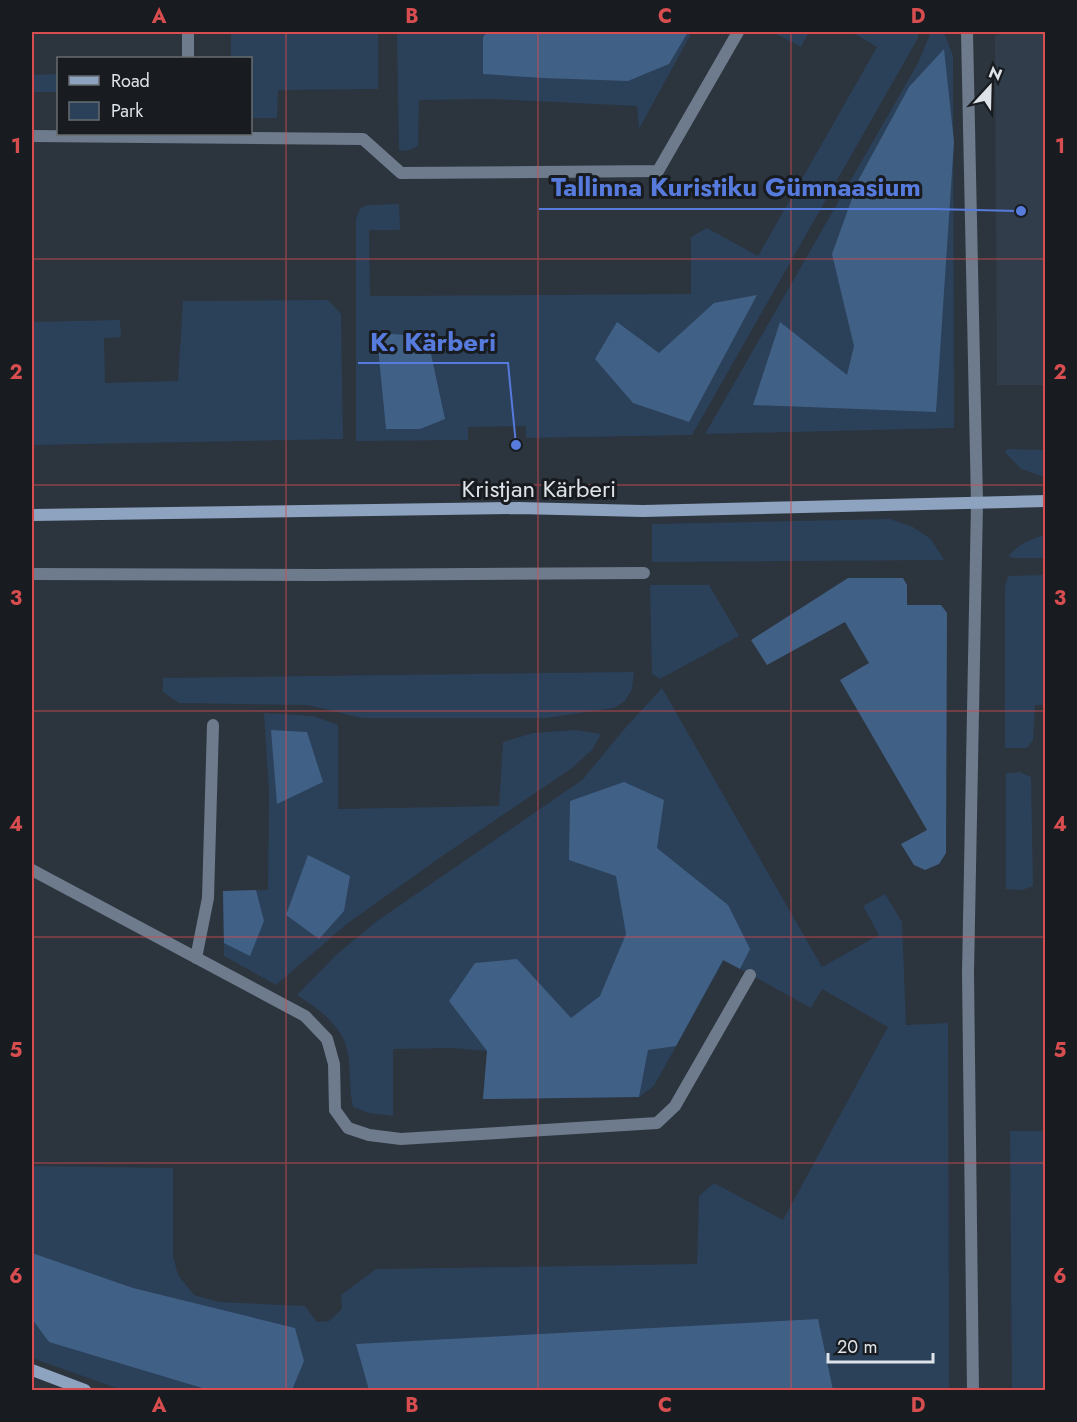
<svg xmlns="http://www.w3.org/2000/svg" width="1077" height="1422" font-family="Jost,sans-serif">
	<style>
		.built { fill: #323d4c }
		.green { fill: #2b4059 }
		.forest { fill: #416085 }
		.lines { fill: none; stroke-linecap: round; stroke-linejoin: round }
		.street { stroke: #6d7b8c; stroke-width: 12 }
		.secondary { stroke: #8da3bf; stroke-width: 12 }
		.grid { fill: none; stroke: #d84d4f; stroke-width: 1.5; stroke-opacity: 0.55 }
		.labels { text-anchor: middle; stroke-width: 6; stroke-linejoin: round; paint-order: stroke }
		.street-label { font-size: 24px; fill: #dee3e9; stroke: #181c20 }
		.leader { fill: none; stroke: #577bdd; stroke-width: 2 }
		.callout-dot { fill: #577bdd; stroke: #181c20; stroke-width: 2 }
		.callout-label { font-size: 26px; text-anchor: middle; font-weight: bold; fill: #577bdd; stroke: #181c20; stroke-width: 6; stroke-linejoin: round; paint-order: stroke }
		.neatline { fill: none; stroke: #d84d4f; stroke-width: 2 }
		.grid-label { font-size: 20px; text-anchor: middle; font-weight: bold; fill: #d84d4f }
	</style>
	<rect width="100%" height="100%" fill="#2c343e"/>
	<!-- built -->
	<path class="built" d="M1003,32H1045V385H997L995,36Z"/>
	<!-- green -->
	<path class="green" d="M231,32H378V89L278,90L277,118H251L250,58H231Z
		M397,32H692L639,129L637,106L491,99L419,100L418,146L407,151L399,150Z
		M773,32H809L801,47Z
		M852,32H918V38L692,435L526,438V426L468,427V440L356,441V219L360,208L368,205L399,204L400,230H369L370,296L691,294V237L707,228L758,256L877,47Z
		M931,32H944L953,56L954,428L705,434L918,63Z
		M58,74V92H32V75Z
		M328,300L341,314L343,439L32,445V322L120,320L121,337L104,338L105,383L178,381L183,301Z
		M1007,449L1045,450V477L1021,469L1005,452Z
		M890,519L913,527L931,539L944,560L652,562V524Z
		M1045,535V558H1013L1008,556C1020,544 1028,540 1045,535Z
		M1045,575V705H1035L1033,740L1027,748H1005V587L1008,576Z
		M650,585H709L739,636L660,679L652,674Z
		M634,672L632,689L625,701L614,708L546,718H362L308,705L179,703L163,692V678Z
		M662,688L822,967L879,935L863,906L885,894L902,922L906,1025L948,1023L949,1390H122L32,1358V1166L173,1168V1256L178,1275L194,1295L219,1302L305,1306L317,1322L329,1321L342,1309L341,1295L376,1269L697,1264L699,1196L714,1183L783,1220L888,1027L822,989L811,1008L724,960L654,1086L639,1097L483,1099L487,1051L454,1048L393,1049V1116L369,1113L353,1107C349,1089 351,1072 348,1054C344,1027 319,1009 297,995L337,954L377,921L582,780L626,727Z
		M264,713L313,716L338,725V809L499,806L503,742L533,733L576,730L601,734L592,750L572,768L441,857L348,923L276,985L224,956L223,891L268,890L269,791Z
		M1020,772L1031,777L1033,886L1022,890L1006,889V773Z
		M1010,1131H1045V1390H1012Z"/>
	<!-- forest -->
	<path class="forest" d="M487,32H688L669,64L628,81L543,78L483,74V37Z
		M944,49L954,142L936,412L753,405L780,322L847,375L854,346L832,254L859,179L909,87Z
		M757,295L689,422L633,403L595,359L617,322L659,353L714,303Z
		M392,334L405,335L431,354L445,419L420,429H386L377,337Z
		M848,578H903L907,585V605H941L947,613L946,853L939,864L925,870L914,865L901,844L927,830L840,680L869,663L845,622L767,665L751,640Z
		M271,730L307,732L323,782L277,804Z
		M624,782L664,800L657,848L728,905L750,949L740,969L723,960L676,1046L648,1050L639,1097L483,1099L487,1051L449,1001L475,963L517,959L571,1018L600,996L626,934L616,876L569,860L570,801Z
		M308,855L350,876L344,911L319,939L286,915Z
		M256,890L264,921L250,956L224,943L223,891Z
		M32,1253L133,1288L295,1328L304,1361L292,1390H209L49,1342L32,1319Z
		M818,1319L833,1390H369L356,1344Z"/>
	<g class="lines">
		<!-- street -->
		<path class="street" d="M188,32V58
			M967,32L977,503L968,973L973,1390
			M32,136L363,139L401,173L658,171L738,32
			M32,574L319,575L644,573
			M32,870L305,1016L327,1039L334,1064L335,1110L348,1128L369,1135L401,1139L657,1123L675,1106L750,975
			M196,958L208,898L213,725"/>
		<!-- secondary -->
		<path class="secondary" d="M32,515L518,508L643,511L1046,501
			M32,1370L85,1390"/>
	</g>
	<!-- grid -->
	<path class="grid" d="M286,32V1390M538,32V1390M791,32V1390M32,259H1046M32,485H1046M32,711H1046M32,937H1046M32,1163H1046"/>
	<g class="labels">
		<!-- street labels -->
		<g class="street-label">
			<text x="539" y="497">Kristjan Kärberi</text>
		</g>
	</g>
	<!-- callouts -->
	<path class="leader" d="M1021 211L933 209H539M516 445L508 363H358"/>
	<g class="callout-dot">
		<circle cx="1021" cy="211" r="6"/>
		<circle cx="516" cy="445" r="6"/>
	</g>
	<g class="callout-label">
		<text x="736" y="196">Tallinna Kuristiku Gümnaasium</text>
		<text x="433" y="351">K. Kärberi</text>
	</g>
	<!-- border -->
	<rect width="1077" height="1422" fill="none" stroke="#181c20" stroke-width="66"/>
	<!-- legend -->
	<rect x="57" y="57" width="195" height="78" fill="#181c20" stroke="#676c70" stroke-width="1.5"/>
	<rect x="69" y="76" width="30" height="9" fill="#8da3bf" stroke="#676c70" stroke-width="1.5"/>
	<text x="111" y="87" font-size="18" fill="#dee3e9">Road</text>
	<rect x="69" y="102" width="30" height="18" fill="#2b4059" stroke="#676c70" stroke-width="1.5"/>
	<text x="111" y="117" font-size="18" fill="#dee3e9">Park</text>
	<!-- north arrow -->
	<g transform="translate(990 87) rotate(22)" stroke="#181c20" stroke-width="4.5" paint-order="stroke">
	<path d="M0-4.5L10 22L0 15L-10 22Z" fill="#dee3e9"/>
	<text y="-9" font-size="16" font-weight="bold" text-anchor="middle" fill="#dee3e9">N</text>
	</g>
	<!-- scale -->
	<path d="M828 1353v9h105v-9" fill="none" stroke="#dee3e9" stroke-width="3"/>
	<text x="837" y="1353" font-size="18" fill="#dee3e9" stroke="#181c20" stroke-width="4.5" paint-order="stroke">20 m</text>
	<rect x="33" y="33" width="1011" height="1356" class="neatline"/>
	<g class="grid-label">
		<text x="159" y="23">A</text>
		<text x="412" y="23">B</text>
		<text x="665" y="23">C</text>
		<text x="918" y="23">D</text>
		<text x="16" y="153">1</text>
		<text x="1060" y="153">1</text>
		<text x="16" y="379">2</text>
		<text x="1060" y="379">2</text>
		<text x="16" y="605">3</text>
		<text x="1060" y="605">3</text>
		<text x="16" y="831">4</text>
		<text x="1060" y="831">4</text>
		<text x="16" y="1057">5</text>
		<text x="1060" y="1057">5</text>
		<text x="16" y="1283">6</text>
		<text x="1060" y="1283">6</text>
		<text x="159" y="1412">A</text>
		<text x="412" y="1412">B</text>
		<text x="665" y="1412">C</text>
		<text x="918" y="1412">D</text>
	</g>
</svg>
